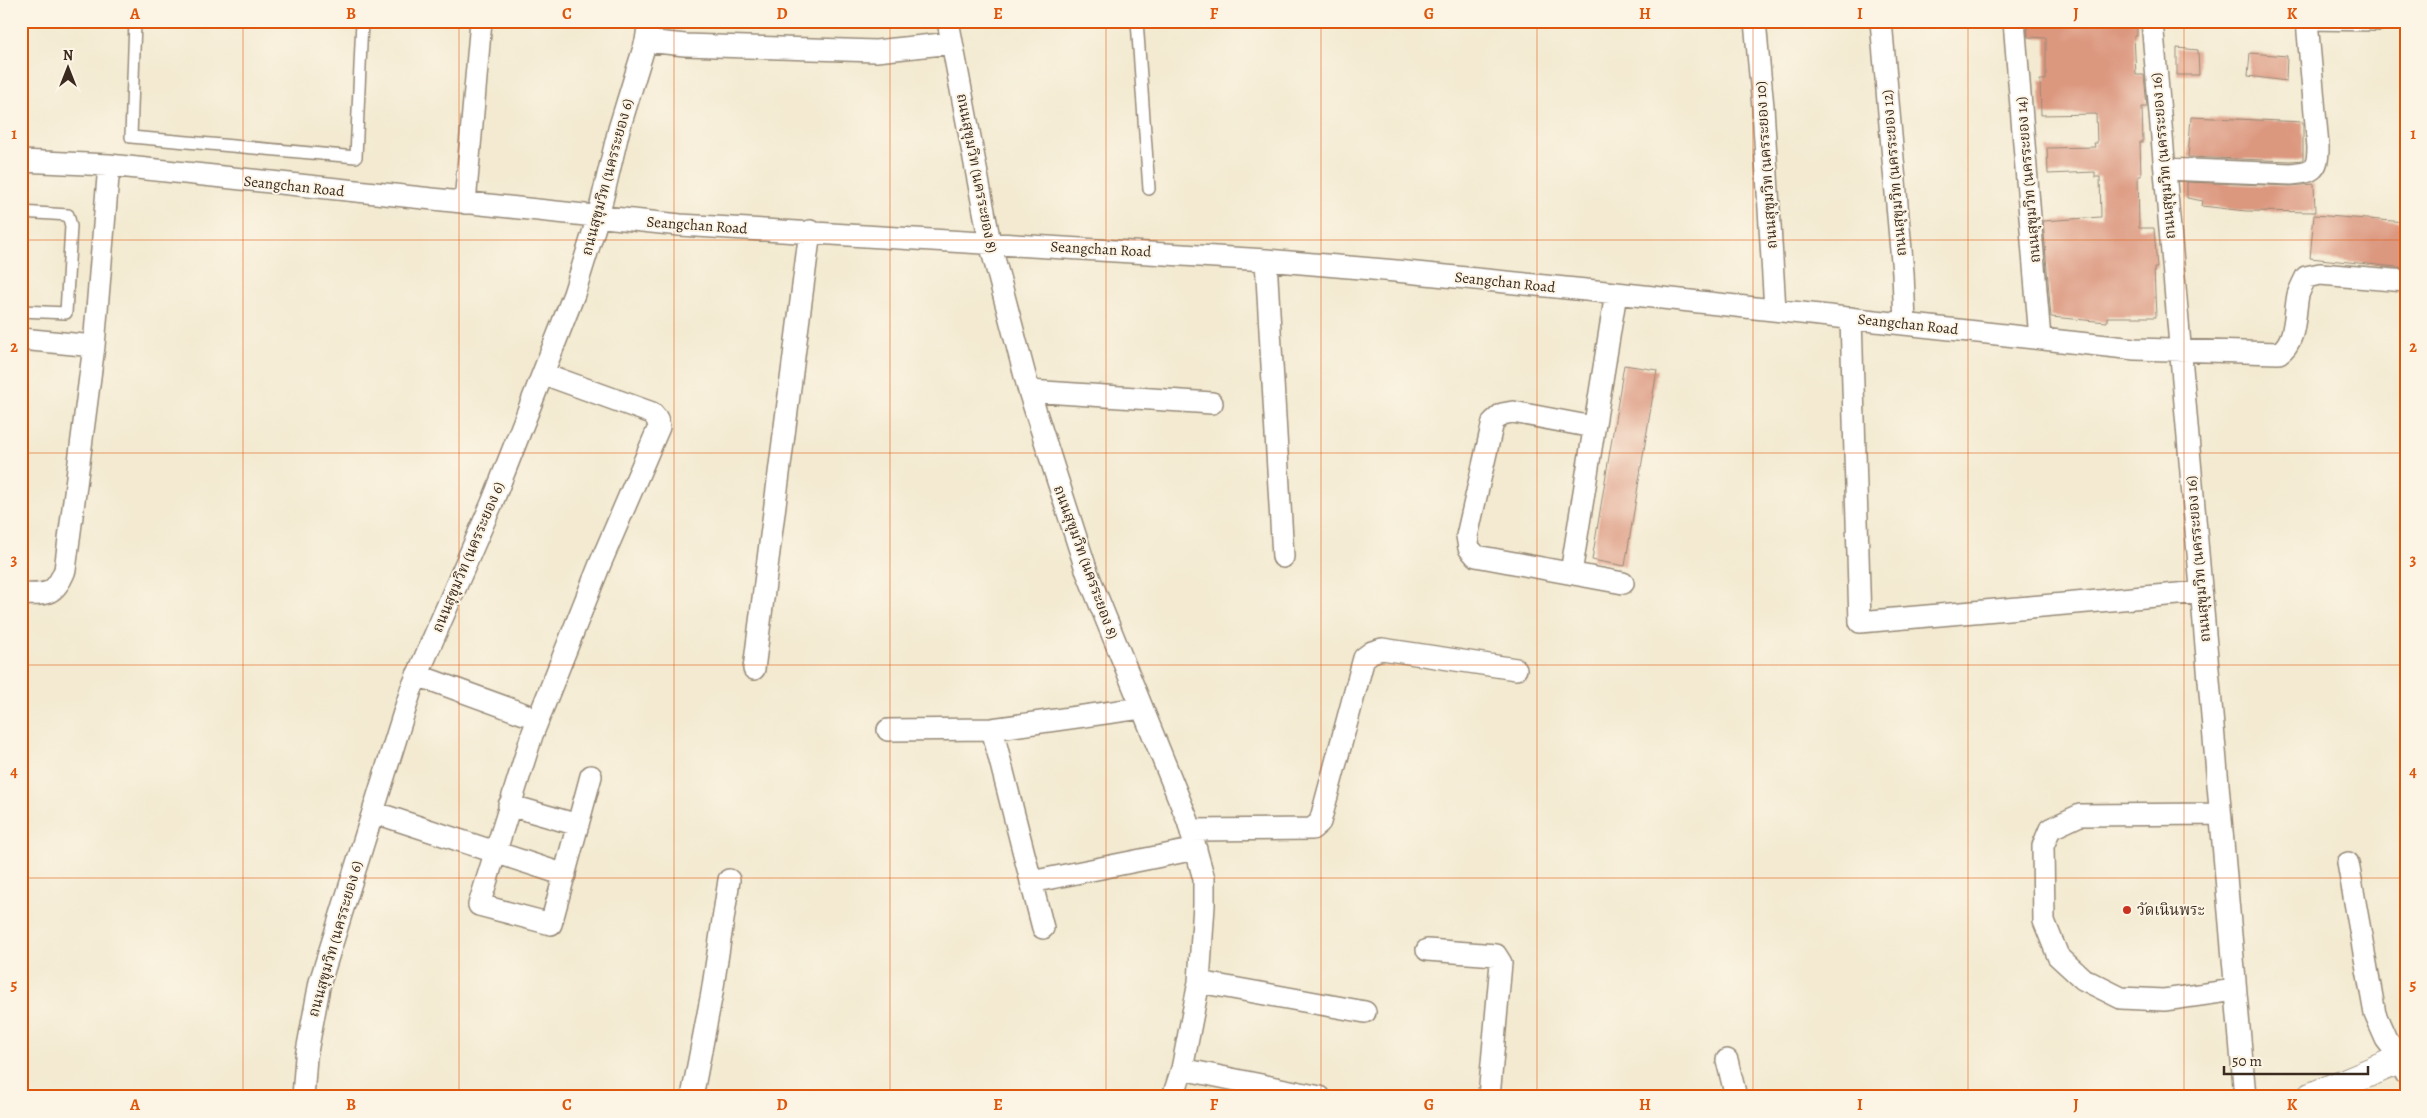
<svg xmlns="http://www.w3.org/2000/svg" width="2427" height="1118" font-family="Alegreya,'Noto Serif Thai',serif">
	<style>
		.building { fill: #dc977f }
		.lines { fill: none; stroke-linecap: round; stroke-linejoin: round }
		.lane-casing { stroke: #978a78; stroke-width: 14 }
		.street-casing { stroke: #978a78; stroke-width: 24 }
		.secondary-casing { stroke: #978a78; stroke-width: 30 }
		.lane { stroke: #fff; stroke-width: 11 }
		.street { stroke: #fff; stroke-width: 21 }
		.secondary { stroke: #fff; stroke-width: 28 }
		.grid { fill: none; stroke: #df570d; stroke-width: 1; stroke-opacity: 0.55 }
		.poi-dot { fill: #c8321e; stroke: #fcf5e5; stroke-width: 2 }
		.labels { text-anchor: middle; stroke-width: 4; stroke-linejoin: round; paint-order: stroke }
		.street-label { font-size: 15px; fill: #3b2a1e; stroke: #fcf5e5 }
		.poi-label { font-size: 15px; fill: #3b2a1e; stroke: #fcf5e5; text-anchor: start }
		.neatline { fill: none; stroke: #df570d; stroke-width: 2 }
		.grid-label { font-size: 16px; text-anchor: middle; font-weight: bold; fill: #df570d }
	</style>
	<rect width="100%" height="100%" fill="#fcf5e5"/>
	<filter id="ink" filterUnits="userSpaceOnUse"><feTurbulence type="fractalNoise" baseFrequency=".02" numOctaves="2"/><feDisplacementMap in="SourceGraphic" scale="10" xChannelSelector="R" yChannelSelector="G"/><feConvolveMatrix kernelMatrix="1 2 1 2 8 2 1 2 1" color-interpolation-filters="sRGB"/></filter>
	<filter id="wash" filterUnits="userSpaceOnUse"><feTurbulence type="fractalNoise" baseFrequency=".0096" numOctaves="4" result="noise"/><feDisplacementMap in="SourceGraphic" scale="20" xChannelSelector="R" yChannelSelector="G"/><feGaussianBlur stdDeviation="1.12" result="paint"/><feColorMatrix in="noise" values="0 0 0 0 0 0 0 0 0 0 0 0 0 0 0 0 0 1.4 0 .05"/><feComposite in="paint" operator="in"/></filter>
	<g filter="url(#wash)">
		<rect width="100%" height="100%" fill="#f3ead1"/>
		<g id="blocks">
			<!-- building -->
			<path class="building" d="M2027,21H2137V36H2134L2136,75H2144L2147,107H2142L2143,142H2140L2141,176H2138L2139,228H2154L2157,268H2154L2156,317H2107V322L2051,317L2043,221L2101,217L2100,177H2095V172L2048,174L2047,148L2095,147L2094,143H2097L2096,114L2041,115L2040,80H2046V38L2028,37Z
				M2177,48L2198,50L2199,75H2177Z
				M2250,53L2287,56L2286,81L2248,76Z
				M2191,117L2303,122V160L2291,161L2188,157Z
				M2187,182L2290,186L2314,184L2315,212L2246,211L2202,206L2203,201L2187,198Z
				M2314,215L2406,222V268L2310,258Z
				M1624,365L1657,370L1625,566L1592,560Z"/>
		</g>
	</g>
	<g filter="url(#ink)">
		<use href="#blocks" fill-opacity="0" stroke="#978a78" stroke-width="1"/>
		<g class="lines">
			<!-- lane casing -->
			<g class="lane-casing">
				<path id="lane" d="M135,21L131,137L356,157L362,21
					M1137,21L1149,189
					M2307,24L2380,25
					M21,212L68,215L71,226L66,313L21,311"/>
			</g>
			<!-- street casing -->
			<g class="street-casing">
				<path id="street" d="M948,21L990,243L1029,391L1087,572L1188,821L1204,879V905L1199,982L1182,1069L1173,1097
					M1755,21L1763,107L1775,310
					M1881,21L1903,273L1905,324
					M2014,21L2040,339
					M2152,21L2245,1097
					M646,41L685,45L876,51L952,43
					M21,161L109,165L680,225L1266,260L1396,271L1616,293L2135,349L2279,353C2297,341 2294,314 2298,295C2300,289 2303,283 2306,277L2320,274L2406,281
					M2165,169L2291,174C2313,172 2318,170 2318,147L2307,21
					M465,203L481,21
					M1266,260L1283,557
					M1851,318L1860,622L2201,592
					M21,339L94,346
					M544,374L652,413L657,419L659,427L600,564L532,735L479,905L551,924L591,776
					M1029,391L1212,403
					M1593,427L1513,412L1502,414L1493,422L1467,536L1469,548L1476,556L1623,583
					M1571,573L1616,293
					M21,594C47,595 55,595 65,570L94,346L109,165
					M754,669L810,231
					M417,675L524,714
					M992,729L1043,928
					M888,730L992,729L1141,708
					M509,805L578,825
					M373,812L565,875
					M2220,814L2080,815L2050,829L2043,846L2044,921L2058,956L2083,979L2121,998L2164,1000L2235,990
					M1191,830L1312,829L1320,822L1364,658L1372,652L1382,649L1516,669
					M2348,863L2375,1014L2386,1039L2401,1059L2406,1074
					M1031,882L1196,849
					M1427,950L1496,955L1501,963L1489,1097
					M1199,982L1365,1012
					M1727,1060L1736,1097
					M1182,1069L1320,1097
					M303,1097L306,1057L320,982L411,690L492,503L574,294L598,217L619,129L646,41L649,21
					M692,1097L712,993L729,880"/>
			</g>
			<!-- secondary casing -->
			<g class="secondary-casing">
				<path id="secondary" d="M2311,1097L2406,1057"/>
			</g>
			<!-- lane -->
			<use href="#lane" class="lane"/>
			<!-- street -->
			<use href="#street" class="street"/>
			<!-- secondary -->
			<use href="#secondary" class="secondary"/>
		</g>
	</g>
	<!-- grid -->
	<path class="grid" d="M243,21V1097M459,21V1097M674,21V1097M890,21V1097M1106,21V1097M1321,21V1097M1537,21V1097M1753,21V1097M1968,21V1097M2184,21V1097M21,240H2406M21,453H2406M21,665H2406M21,878H2406"/>
	<!-- markers -->
	<circle class="poi-dot" cx="2127" cy="910" r="5"/>
	<g class="labels">
		<!-- street labels -->
		<g class="street-label">
			<text transform="translate(2163 156) rotate(-95)" y="5">ถนนสุขุมวิท (นครระยอง 16)</text>
			<text transform="translate(1766 165) rotate(-94)" y="5">ถนนสุขุมวิท (นครระยอง 10)</text>
			<text transform="translate(977 173) rotate(79)" y="5">ถนนสุขุมวิท (นครระยอง 8)</text>
			<text transform="translate(1894 173) rotate(-95)" y="5">ถนนสุขุมวิท (นครระยอง 12)</text>
			<text transform="translate(607 177) rotate(-75)" y="5">ถนนสุขุมวิท (นครระยอง 6)</text>
			<text transform="translate(2028 180) rotate(-95)" y="5">ถนนสุขุมวิท (นครระยอง 14)</text>
			<text transform="translate(294 186) rotate(6)" y="5">Seangchan Road</text>
			<text transform="translate(697 225) rotate(4)" y="5">Seangchan Road</text>
			<text transform="translate(1101 249) rotate(3)" y="5">Seangchan Road</text>
			<text transform="translate(1505 282) rotate(6)" y="5">Seangchan Road</text>
			<text transform="translate(1908 324) rotate(6)" y="5">Seangchan Road</text>
			<text transform="translate(468 557) rotate(-67)" y="5">ถนนสุขุมวิท (นครระยอง 6)</text>
			<text transform="translate(2198 559) rotate(-95)" y="5">ถนนสุขุมวิท (นครระยอง 16)</text>
			<text transform="translate(1086 562) rotate(70)" y="5">ถนนสุขุมวิท (นครระยอง 8)</text>
			<text transform="translate(335 939) rotate(-74)" y="5">ถนนสุขุมวิท (นครระยอง 6)</text>
		</g>
		<!-- poi labels -->
		<g class="poi-label">
			<text x="2137" y="915">วัดเนินพระ</text>
		</g>
	</g>
	<!-- margin -->
	<rect width="2427" height="1118" fill="none" stroke="#fcf5e5" stroke-width="55"/>
	<!-- north arrow -->
	<g transform="translate(68 68)" stroke="#fcf5e5" stroke-width="4" paint-order="stroke">
	<path d="M0-4L9 19L0 12L-9 19Z" fill="#3b2a1e"/>
	<text y="-8" font-size="14" font-weight="bold" text-anchor="middle" fill="#3b2a1e">N</text>
	</g>
	<!-- scale -->
	<path d="M2224 1066v8h144v-8" fill="none" stroke="#3b2a1e" stroke-width="2.5"/>
	<text x="2232" y="1066" font-size="15" fill="#3b2a1e" stroke="#fcf5e5" stroke-width="4" paint-order="stroke">50 m</text>
	<rect x="28" y="28" width="2372" height="1062" class="neatline"/>
	<g class="grid-label">
		<text x="135" y="19">A</text>
		<text x="351" y="19">B</text>
		<text x="567" y="19">C</text>
		<text x="782" y="19">D</text>
		<text x="998" y="19">E</text>
		<text x="1214" y="19">F</text>
		<text x="1429" y="19">G</text>
		<text x="1645" y="19">H</text>
		<text x="1860" y="19">I</text>
		<text x="2076" y="19">J</text>
		<text x="2292" y="19">K</text>
		<text x="14" y="139">1</text>
		<text x="2413" y="139">1</text>
		<text x="14" y="352">2</text>
		<text x="2413" y="352">2</text>
		<text x="14" y="565">3</text>
		<text x="2413" y="565">3</text>
		<text x="14" y="777">4</text>
		<text x="2413" y="777">4</text>
		<text x="14" y="990">5</text>
		<text x="2413" y="990">5</text>
		<text x="135" y="1110">A</text>
		<text x="351" y="1110">B</text>
		<text x="567" y="1110">C</text>
		<text x="782" y="1110">D</text>
		<text x="998" y="1110">E</text>
		<text x="1214" y="1110">F</text>
		<text x="1429" y="1110">G</text>
		<text x="1645" y="1110">H</text>
		<text x="1860" y="1110">I</text>
		<text x="2076" y="1110">J</text>
		<text x="2292" y="1110">K</text>
	</g>
</svg>
